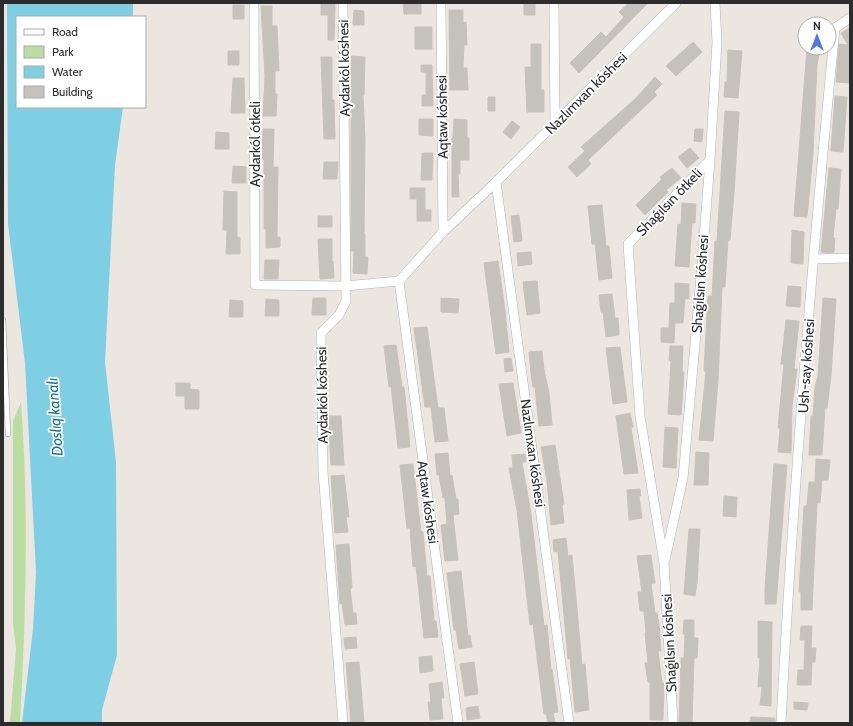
<svg xmlns="http://www.w3.org/2000/svg" width="853" height="726" font-family="Cabin,sans-serif">
	<style>
		.green { fill: #badda2 }
		.water { fill: #7ecfe4 }
		.building { fill: #c5c1bb; stroke: #c8c2ba }
		.lines { fill: none; stroke-linecap: round; stroke-linejoin: round }
		.lane-casing { stroke: #b0b3bb; stroke-width: 6 }
		.street-casing { stroke: #b0b3bb; stroke-width: 10 }
		.lane { stroke: #fff; stroke-width: 4.5 }
		.street { stroke: #fff; stroke-width: 9 }
		.labels { text-anchor: middle; stroke-width: 3.5; stroke-linejoin: round; paint-order: stroke }
		.street-label { font-size: 14px; fill: #2c2c2c; stroke: #fff }
		.water-label { font-size: 15px; font-style: italic; fill: #1b7092; stroke: #fff }
	</style>
	<rect width="100%" height="100%" fill="#ece6e0"/>
	<!-- green -->
	<path class="green" d="M21,402C29,508 26,615 20,722L10,723L16,648L13,623V421Z"/>
	<!-- water -->
	<path class="water" d="M7,3H133V17H17V107H123L115,165L105,362L116,462L117,655L102,710V723H22L33,629L36,572L25,363L8,224Z"/>
	<!-- building -->
	<path class="building" d="M403,3H421V14H404Z
		M524,3H535V15H524Z
		M629,3H648L579,73L570,63L601,32L606,37L624,17L619,12Z
		M321,4H335L334,40H328V15H321Z
		M233,5H244V19H233Z
		M261,6H272V26H277L279,71H275V94H277L276,116H263L265,76Z
		M354,10L364,11V25H353Z
		M449,10H463V23L466,22L467,45H464L463,68H467L468,90H450Z
		M415,27H432V49H415Z
		M850,28V83L836,82L839,44L848,45L841,33Z
		M693,42L702,52L676,76L666,66Z
		M531,44H541V90H544V112H527L525,67H531Z
		M807,48H820L817,65L813,154L807,217L794,216Z
		M728,50L742,51L738,98L724,97L725,82H727Z
		M228,51H239V65H228Z
		M351,56L365,57L364,95H363L365,140L364,234H365V257H368L367,274L353,273L354,251H351Z
		M321,57H332V100H334L335,139H324Z
		M421,65H432L433,106H422V95H426V72H421Z
		M655,77L662,84L654,92L657,95L588,160L591,164L577,177L568,167L585,151L581,147L635,99Z
		M233,78H244L245,113H231Z
		M835,96L847,97L843,152L831,151Z
		M488,97H495V111H488Z
		M725,111L739,112L734,193L730,240H728L725,287H722L718,381L713,441L699,440L706,372L704,371L708,296H712L715,241H717Z
		M419,119H433V136L419,135Z
		M454,119L467,120V138H469V160H460V174H458L459,197H452V138H453Z
		M512,121L520,127L511,139L503,132Z
		M263,129H274L273,167H278L277,237H280V247L266,248V229H264V159H262Z
		M695,129H703L702,142L694,141Z
		M216,132L229,133V149H215Z
		M690,148L699,158L687,168L678,157Z
		M422,153H433L432,180H421Z
		M324,162H338L337,179H323Z
		M233,166L246,167V183H232Z
		M672,168L681,178L666,190L668,192L645,215L636,205L662,179L660,177Z
		M829,168L841,169L838,209H836L833,238H835L834,252L828,253L821,252Z
		M410,188H425V210H431V221H417V199H410Z
		M224,191L237,192V237L240,238V254H226L227,230H223Z
		M682,203L696,204L695,223H692L689,267L675,266L678,224L681,225Z
		M602,205L606,246H609L612,278L599,280L595,244H592L588,206Z
		M519,215L522,241L514,242L511,216Z
		M318,216H332V227H318Z
		M792,230L804,232L803,264L791,263Z
		M318,239H332V261H333L334,278L320,279Z
		M531,252L532,264L518,266L517,253Z
		M265,260H279L278,279H264Z
		M498,261L505,310L509,352L496,354L484,263Z
		M537,281L540,313L527,315L523,282Z
		M675,283L689,284V299L685,298L683,323H675L674,343L661,342V328H669L670,303H675Z
		M788,286L801,287L800,307L786,306Z
		M612,294L615,318H618L619,335L606,337L603,312H601L599,295Z
		M313,298H326V315H312Z
		M441,298L459,299L458,313L441,312Z
		M823,298L836,299L831,376L827,408H825L822,455H809L811,416H813L815,387L818,376Z
		M266,299L279,300V316H265Z
		M230,300L243,301V317H229Z
		M786,320L799,321L794,369H797L792,406L791,453L778,452L780,428H778L784,364H781Z
		M427,327L438,408H444L448,441L435,442L431,407H425L414,328Z
		M396,345L402,387H404L410,447L398,448L391,386L389,387L384,346Z
		M670,346H683L682,372H684L681,415L668,414L671,361L669,360Z
		M620,347L627,402L613,404L606,348Z
		M542,351L544,370L549,393L552,425L539,426L535,387H533L531,373L529,352Z
		M511,358L513,371L505,372L504,359Z
		M176,383H190V389L199,390V409H185V396H176Z
		M513,383L521,433L507,436L499,384Z
		M630,413L633,427L631,428L638,473L624,474L616,416Z
		M328,416H341L344,465H331Z
		M665,427L678,428L676,468L663,467Z
		M555,445L564,504L562,505L564,523L551,525L547,481L541,447Z
		M696,452L709,453L708,485H694Z
		M448,453L450,476L452,475L456,499H458L459,514L453,515L458,560L445,561L441,525L447,524L445,498H443L439,475H437L435,454Z
		M526,454V462H522L531,514L544,626L547,625L551,670L552,669L558,712L553,713L555,723H548L546,714H544L533,624L530,625L517,510L509,468H513L512,455Z
		M816,459L830,460L828,480H822L820,503H817L812,610H801V592H799L804,506H807L809,482H815Z
		M413,464L421,532H423L427,576H430L434,621H436L438,637L424,638L416,566L413,567L410,528H407L400,465Z
		M774,464L787,465L776,604H765V588Z
		M344,475L349,517H346L348,532L335,533L331,476Z
		M640,489L641,496H639L642,518L629,520L627,490Z
		M724,496L737,497L736,517L723,516Z
		M689,529H700L697,584L695,596L684,594Z
		M566,538L568,556L572,555L580,642L582,665L585,664L589,710L575,712L570,658L568,659L567,647L558,551L554,552L553,540Z
		M349,544L352,588H350L353,613H356L357,624L345,625L342,603L340,604L336,545Z
		M651,555L655,583L651,584L655,613H657L659,625L661,651H658L662,683H664L663,720H650V682H648L645,663H648L645,633H646L644,611H640L638,592H642L637,556Z
		M461,571L468,636L470,635L472,647L459,649L456,630H454L447,573Z
		M684,620H694V638H698L697,658H694L692,723H679L681,658H684L685,634H683Z
		M758,621L772,622L771,706L760,705L762,687H758L760,658H758Z
		M801,626H812L811,648H816L815,662H812L811,685H797L798,670H804L805,640H800Z
		M356,637L357,648L345,649L344,638Z
		M432,656L433,671L420,673L419,657Z
		M359,662L364,723H351L346,663Z
		M474,662L478,694L465,696L460,664Z
		M442,682L444,698H441L443,719L430,720L428,702H431L429,684Z
		M794,702L808,703L807,710L794,709Z
		M478,706L480,718L467,720L466,708Z
		M751,717L775,718V723H750Z"/>
	<g class="lines">
		<!-- lane casing -->
		<g class="lane-casing">
			<path id="lane" d="M3,320L8,434"/>
		</g>
		<!-- street casing -->
		<g class="street-casing">
			<path id="street" d="M254,3L255,285L345,286L399,281L443,232L496,182L676,3
				M441,3L443,232
				M554,3L555,124
				M496,182L569,723
				M814,259L850,258
				M399,281L458,723
				M665,560L683,478L701,277L710,160L717,42L715,3
				M343,723L323,472L321,333L339,315L346,301L343,3
				M673,723L664,563L640,416L628,244L710,160
				M781,723C793,491 812,259 835,28L850,18"/>
		</g>
		<!-- lane -->
		<use href="#lane" class="lane"/>
		<!-- street -->
		<use href="#street" class="street"/>
	</g>
	<g class="labels">
		<!-- street labels -->
		<g class="street-label">
			<text transform="translate(344 68) rotate(-91)" y="5">Aydarkól kóshesi</text>
			<text transform="translate(586 93) rotate(-45)" y="5">Nazlımxan kóshesi</text>
			<text transform="translate(442 117) rotate(-91)" y="5">Aqtaw kóshesi</text>
			<text transform="translate(255 144) rotate(-90)" y="5">Aydarkól ótkeli</text>
			<text transform="translate(669 202) rotate(-46)" y="5">Shaǵılsın ótkeli</text>
			<text transform="translate(700 284) rotate(-86)" y="5">Shaǵılsın kóshesi</text>
			<text transform="translate(806 366) rotate(-86)" y="5">Ush-say kóshesi</text>
			<text transform="translate(322 395) rotate(-91)" y="5">Aydarkól kóshesi</text>
			<text transform="translate(533 453) rotate(82)" y="5">Nazlımxan kóshesi</text>
			<text transform="translate(428 502) rotate(82)" y="5">Aqtaw kóshesi</text>
			<text transform="translate(669 643) rotate(-93)" y="5">Shaǵılsın kóshesi</text>
		</g>
		<!-- water labels -->
		<g class="water-label">
			<text transform="translate(55 417) rotate(-94)" y="5">Doslıq kanalı</text>
		</g>
	</g>
	<!-- border -->
	<rect width="853" height="726" fill="none" stroke="#2c2c2c" stroke-width="8"/>
	<!-- legend -->
	<rect x="16" y="16" width="130" height="92" fill="#ffffff" stroke="#ababab"/>
	<rect x="24" y="29" width="20" height="6" fill="#ffffff" stroke="#ababab"/>
	<text x="52" y="36" font-size="12" fill="#2c2c2c">Road</text>
	<rect x="24" y="46" width="20" height="12" fill="#badda2" stroke="#ababab"/>
	<text x="52" y="56" font-size="12" fill="#2c2c2c">Park</text>
	<rect x="24" y="66" width="20" height="12" fill="#7ecfe4" stroke="#ababab"/>
	<text x="52" y="76" font-size="12" fill="#2c2c2c">Water</text>
	<rect x="24" y="86" width="20" height="12" fill="#c5c1bb" stroke="#ababab"/>
	<text x="52" y="96" font-size="12" fill="#2c2c2c">Building</text>
	<!-- north arrow -->
	<g transform="translate(817 36)"><circle r="19" fill="#ffffff" stroke="#ababab"/>
	<path d="M0-3L7 15L0 10L-7 15Z" fill="#5077e9"/>
	<text y="-6" font-size="11" font-weight="bold" text-anchor="middle" fill="#2c2c2c">N</text>
	</g>
</svg>
